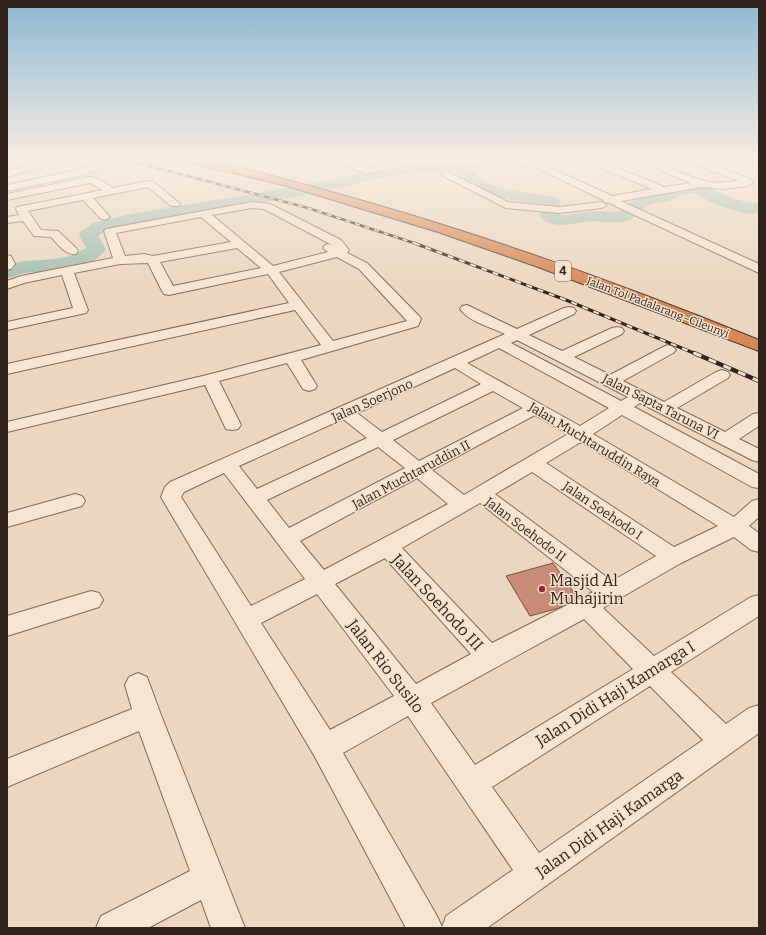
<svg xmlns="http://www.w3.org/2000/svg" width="766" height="935" font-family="Bitter,serif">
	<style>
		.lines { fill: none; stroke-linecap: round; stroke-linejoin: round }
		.stream { fill: #6a897c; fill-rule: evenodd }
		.river { fill: #a2bdb0; fill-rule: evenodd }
		.building { fill: #c78b77; stroke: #804f40 }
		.minor-casing { stroke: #826859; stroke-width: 2 }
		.tertiary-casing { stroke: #826859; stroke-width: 2 }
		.motorway-casing { stroke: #50372d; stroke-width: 2 }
		.minor { fill: #f6e5d1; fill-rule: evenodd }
		.tertiary { fill: #f6e5d1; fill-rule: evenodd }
		.motorway { fill: #d78753; fill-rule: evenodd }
		.rail-far2-casing { stroke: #32231c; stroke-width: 2.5 }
		.rail-far1-casing { stroke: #32231c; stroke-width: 3 }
		.rail-casing { stroke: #32231c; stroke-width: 4.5 }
		.rail-far2 { stroke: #f3e2ce; stroke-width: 1.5; stroke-dasharray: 5; stroke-linecap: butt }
		.rail-far1 { stroke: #f3e2ce; stroke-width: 2; stroke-dasharray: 6; stroke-linecap: butt }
		.rail { stroke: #f3e2ce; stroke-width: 3; stroke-dasharray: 8; stroke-linecap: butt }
		.poi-dot { fill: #8d2c3d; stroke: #f3e2ce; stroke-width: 1.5 }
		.labels { text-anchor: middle; stroke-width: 3; stroke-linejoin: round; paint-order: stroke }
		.far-street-label { font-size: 11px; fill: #32231c; stroke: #f3e2ce }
		.shield { fill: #f3e2ce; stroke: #6c5c51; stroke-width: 1 }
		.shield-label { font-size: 12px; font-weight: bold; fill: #32231c }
		.street-label { font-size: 13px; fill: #32231c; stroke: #f3e2ce }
		.near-poi-label { font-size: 16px; fill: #32231c; stroke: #f3e2ce; text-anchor: start }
		.near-street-label { font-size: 16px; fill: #32231c; stroke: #f3e2ce }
	</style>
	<rect width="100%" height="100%" fill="#ebd6bf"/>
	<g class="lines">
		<!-- stream -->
		<path class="stream" d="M586,159H593L573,162H520L460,168L459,167L520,160H573Z"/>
		<!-- river -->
		<path class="river" d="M433,162L465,164C471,169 475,175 481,179C500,193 535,192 558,198L560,202L557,214L563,215L594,211L619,212L637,197L664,191L668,188L692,183L710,188L729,197L748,203H759V213C747,216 729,209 717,205C705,200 695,189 681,195C675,197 681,195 676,198C668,203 657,201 649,205C641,209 637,218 627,221C617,224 604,221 594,221C576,222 551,232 539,215L543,205L503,198L479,191L470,186L456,171C403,169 351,186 300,196C244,206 187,215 131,224L105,231L98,236L106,249C88,275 52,270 25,273C19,274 13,277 7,278V265C34,256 62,265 86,248L79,235L81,231L93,223L131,214L299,186L398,166Z"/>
	</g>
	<!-- building -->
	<path class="building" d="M553,563L578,598L559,608L530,616L506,576Z"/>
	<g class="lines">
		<!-- minor casing -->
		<g class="minor-casing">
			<path id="minor" d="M54,159H68L67,161L7,177V171Z
				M334,159H345L367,168L410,159H426L422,162L366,174L335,161Z
				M510,159H521L542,164L612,196L652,189L599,167L597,165C605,156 619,159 630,159L626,162L608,164L664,187L691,183L638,161L637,159C662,159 681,176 705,181C716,184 728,182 739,181L686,161L685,159H697L751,179L753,183L748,186L723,189L702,187L621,201L759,264V273L609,203L604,202L603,200L537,168L522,166Z
				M446,171L508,202L559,207L602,202L607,205L602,208L559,213L506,208L443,176L441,174Z
				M90,177L97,178L113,188L148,181L155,183L180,204L179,206H171L148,187L93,198L110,217L105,220L101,219L83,200L28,211L41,230L58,231L76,248L78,251L76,254C66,256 58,244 51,237L34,236L23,221L7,223V217L19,215L16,209L17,207L103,190L90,183L7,200V194Z
				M252,202L270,204L341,240L349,250L347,253L367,263L419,316L421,319L418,326L301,360L317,386L315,389L309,391L303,389L287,363L219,381L241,425L238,429L232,430L226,429L205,385L7,432V422L207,375L321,345L295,310L7,374V364L289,303L268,274L169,295L164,294L162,291L148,263L120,264L74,273L88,310L86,313L7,330V322L73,308L62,275L24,283L7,289V281L21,276L113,258L104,231L106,229ZM252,208L264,209L334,246L329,244L325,245L323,248L328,252L273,266L212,215ZM201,217L231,242L153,256L144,254L125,256L116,233ZM237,248L261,268L173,286L160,262ZM337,257L359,269L407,321L333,341L279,272Z
				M7,255L11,256L15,264L11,269L7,270Z
				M467,305L517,329L564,308L569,307L574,308L576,311L574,314L529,335L562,351L612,328L617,327L622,328L624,331L622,334L574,357L610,375L663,347L668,345L673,347L676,350L673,353L623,381L664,402L716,372L722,370L728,372L730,375L728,378L677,408L725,432L753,414L759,413V426L739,439L759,449V462L752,460L640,403L634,407L759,474V488L752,487L622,415L593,434L734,517L752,501L759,499V517L749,526L759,533V552L751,550L734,537L681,563L603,608L654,656L751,597L759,595V616L671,672L726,724L749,708L759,705V733L487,928H406L315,757L161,497L165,487L170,482L505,334C491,327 469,322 460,309L462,306ZM517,340L628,397L621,401L511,343ZM499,348L609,408L580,426L467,363ZM455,368L481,384L382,432L357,413ZM493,391L523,408L419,461L393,440ZM535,415L568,434L464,495L432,470ZM343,419L367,438L257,489L239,466ZM581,442L718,526L674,547L546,463ZM378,447L405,468L289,528L267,500ZM532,472L656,556L612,581L495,494ZM224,473L305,579L251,606L181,497L184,492ZM417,478L448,504L324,570L300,541ZM480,503L593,592L492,643L402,548ZM385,558L471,654L416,684L335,584ZM317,594L394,696L330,730L261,623ZM584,619L633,669L475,765L431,703ZM650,686L703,740L539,853L492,787ZM408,716L513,870L446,916L442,927L437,916L343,753Z
				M75,494L82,496L85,501L82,506L7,527V513Z
				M91,591L99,593L103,600L99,607L7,636V616Z
				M138,673L147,677L161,715L245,928H211L201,900L148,928H96L101,916L190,871L139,731L7,787V759L132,709L125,685L129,677Z"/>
		</g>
		<!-- tertiary casing -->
		<g class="tertiary-casing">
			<path id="tertiary" d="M112,159H127L126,161L83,175L7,191V185L77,170Z"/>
		</g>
		<!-- motorway casing -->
		<g class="motorway-casing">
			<path id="motorway" d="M183,159C207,159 231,165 254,171C279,178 304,184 328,191C474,231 619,283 759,340V351L538,267L438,232L287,186L184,161Z"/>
		</g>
		<!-- minor -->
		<use href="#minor" class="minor"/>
		<!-- tertiary -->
		<use href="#tertiary" class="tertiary"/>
		<!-- motorway -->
		<use href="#motorway" class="motorway"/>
		<!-- rail-far2 casing -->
		<g class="rail-far2-casing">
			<path id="rail-far2" d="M124,159L308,208L417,244"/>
		</g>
		<!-- rail-far1 casing -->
		<g class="rail-far1-casing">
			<path id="rail-far1" d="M414,243L566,300L696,354"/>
		</g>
		<!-- rail casing -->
		<g class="rail-casing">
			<path id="rail" d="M694,353L759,381"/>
		</g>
		<!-- rail-far2 -->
		<use href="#rail-far2" class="rail-far2"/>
		<!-- rail-far1 -->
		<use href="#rail-far1" class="rail-far1"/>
		<!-- rail -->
		<use href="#rail" class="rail"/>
	</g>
	<!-- sky -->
	<linearGradient id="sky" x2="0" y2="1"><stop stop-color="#8cb8d2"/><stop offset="0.55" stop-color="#f6ede2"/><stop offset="1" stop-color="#f6ede2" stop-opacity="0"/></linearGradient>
	<rect width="766" height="290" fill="url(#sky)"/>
	<!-- markers -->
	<circle class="poi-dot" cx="542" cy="589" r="4"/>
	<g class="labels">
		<!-- far-street labels -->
		<g class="far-street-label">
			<text transform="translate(658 307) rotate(21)" y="4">Jalan Tol Padalarang–Cileunyi</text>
		</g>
		<!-- shield labels -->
		<rect class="shield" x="555" y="261" width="16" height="20" rx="3"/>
		<g class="shield-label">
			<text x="563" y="275">4</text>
		</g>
		<!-- street labels -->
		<g class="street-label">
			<text transform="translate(372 400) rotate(-24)" y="5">Jalan Soerjono</text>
			<text transform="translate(661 406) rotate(27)" y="5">Jalan Sapta Taruna VI</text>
			<text transform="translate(595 444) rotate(31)" y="5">Jalan Muchtaruddin Raya</text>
			<text transform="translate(411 474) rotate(-28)" y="5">Jalan Muchtaruddin II</text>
			<text transform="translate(603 510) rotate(34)" y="5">Jalan Soehodo I</text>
			<text transform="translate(526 529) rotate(37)" y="5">Jalan Soehodo II</text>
		</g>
		<!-- near-poi labels -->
		<g class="near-poi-label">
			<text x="550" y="586">Masjid Al<tspan x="550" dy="18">Muhajirin</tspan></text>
		</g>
		<!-- near-street labels -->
		<g class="near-street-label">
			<text transform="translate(438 602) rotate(47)" y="6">Jalan Soehodo III</text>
			<text transform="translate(386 666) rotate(52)" y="6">Jalan Rio Susilo</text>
			<text transform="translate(615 693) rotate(-32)" y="6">Jalan Didi Haji Kamarga I</text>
			<text transform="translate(609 823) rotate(-35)" y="6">Jalan Didi Haji Kamarga</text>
		</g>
	</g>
	<!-- border -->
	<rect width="766" height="935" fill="none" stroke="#32231c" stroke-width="16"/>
</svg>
